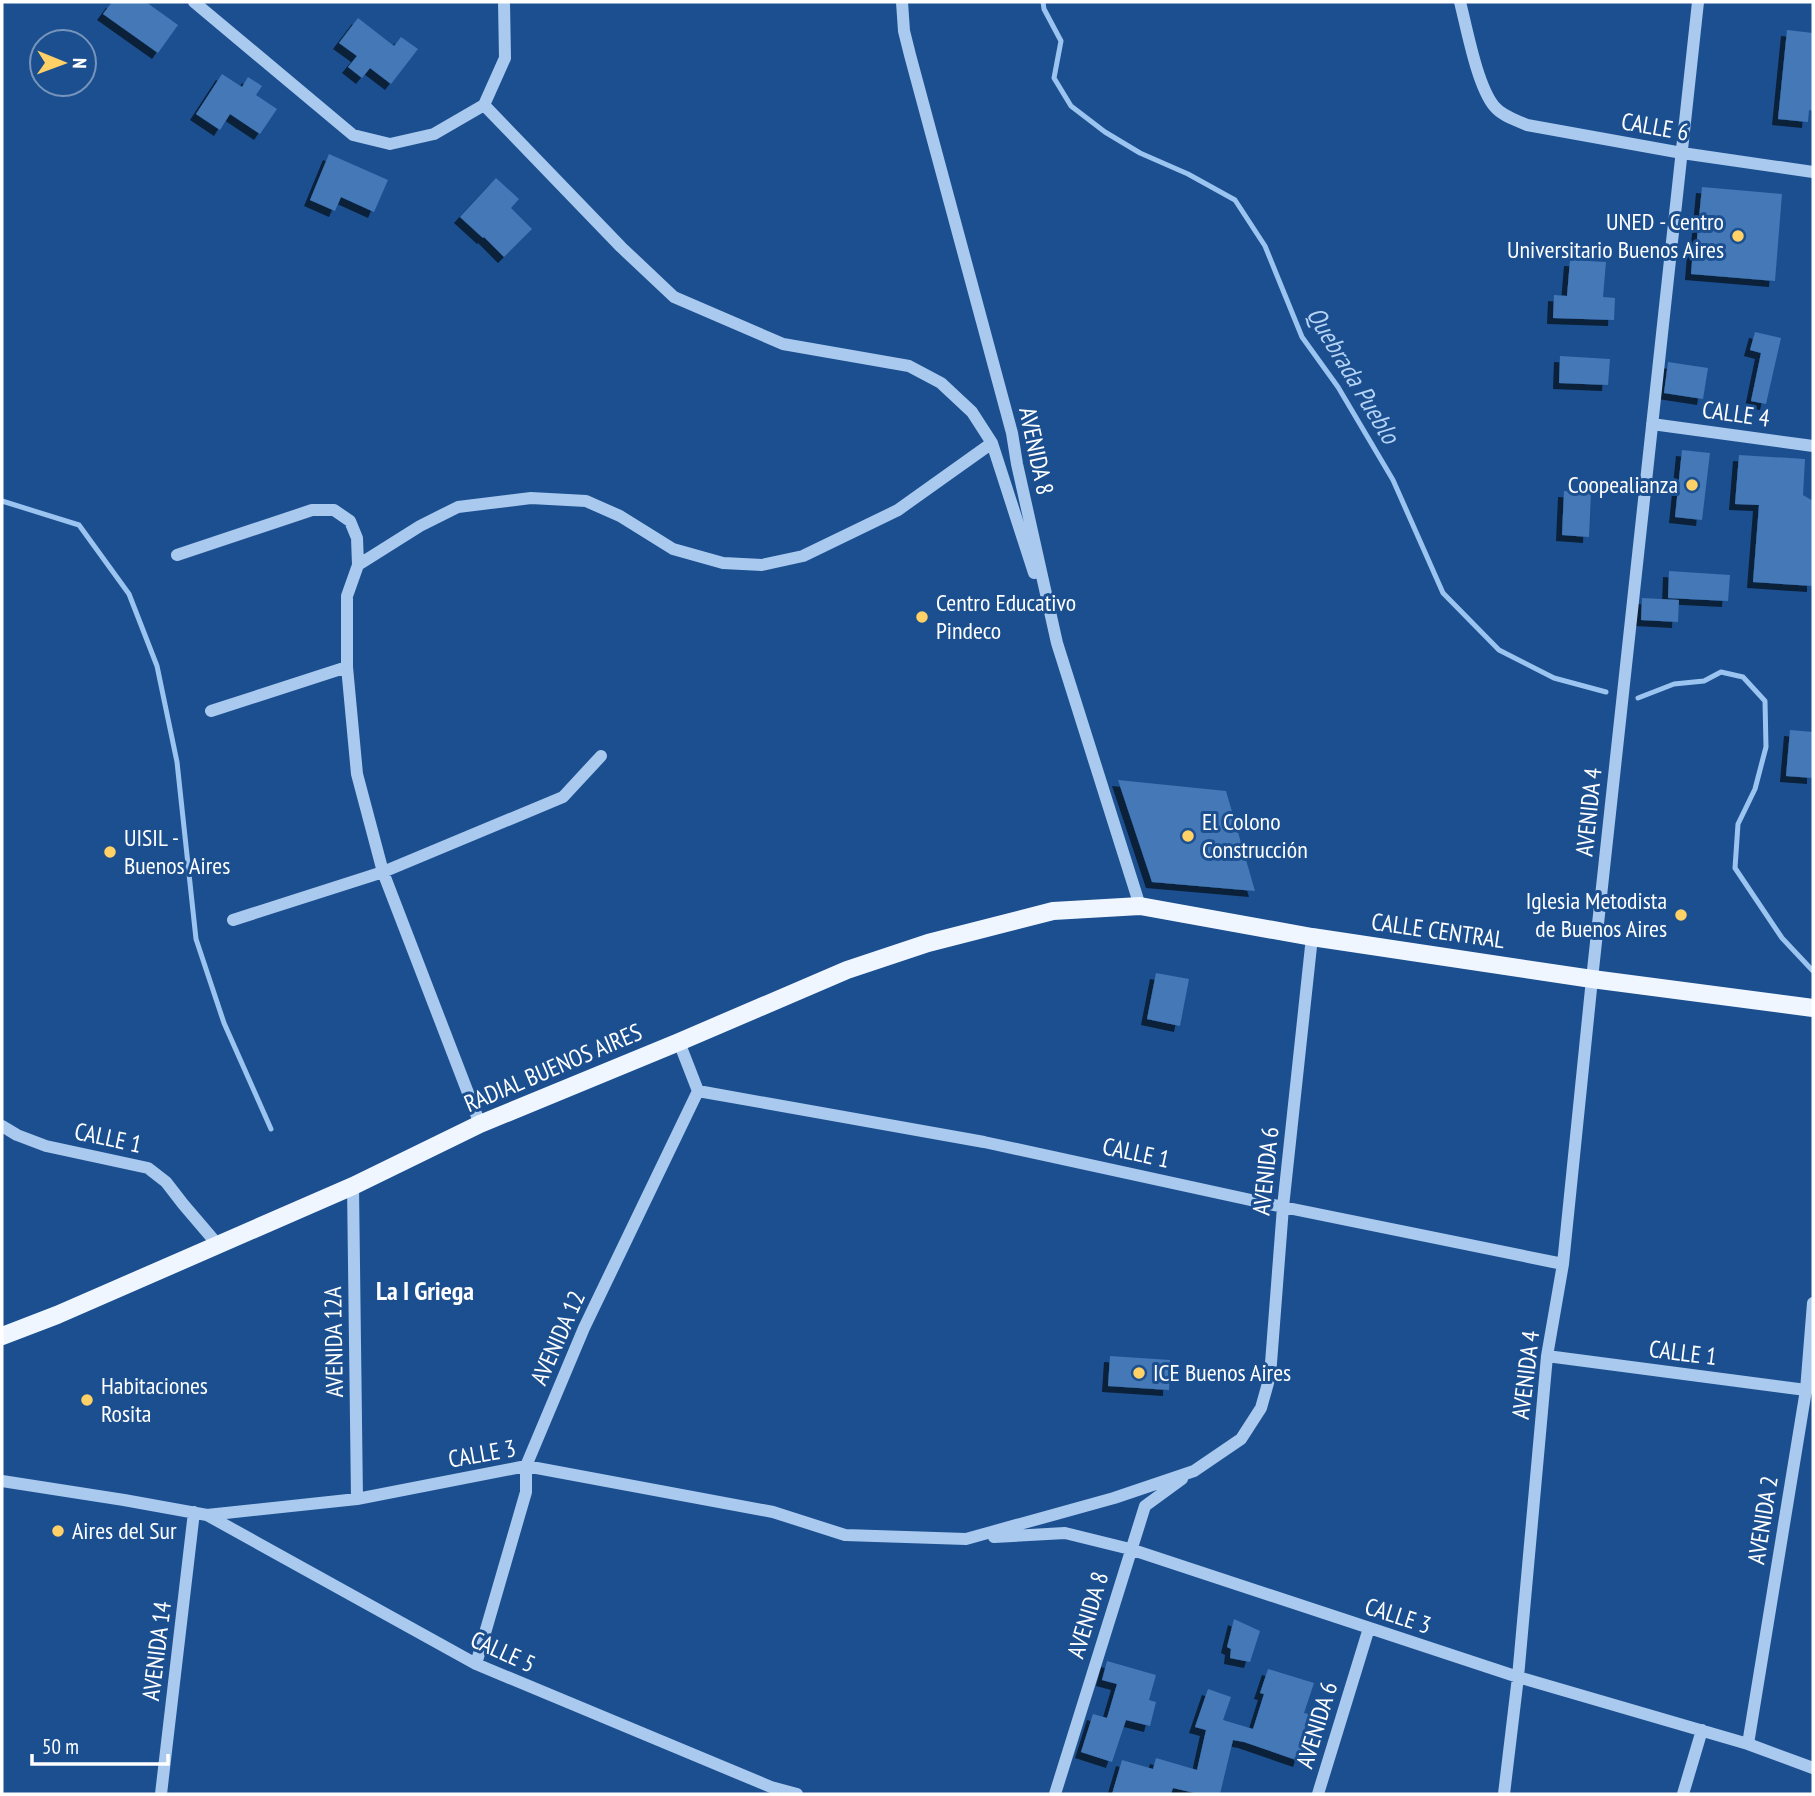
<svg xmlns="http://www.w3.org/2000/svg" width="1815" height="1796" font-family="'PT Sans Narrow',sans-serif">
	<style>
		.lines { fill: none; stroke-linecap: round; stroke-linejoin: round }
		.stream { stroke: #9cc4f0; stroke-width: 5 }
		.building { fill: #4478b7; filter: url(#shadow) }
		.minor { stroke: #a9c9ee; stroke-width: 12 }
		.major { stroke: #f0f6ff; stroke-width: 18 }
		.poi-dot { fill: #ffd166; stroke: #1b4f8f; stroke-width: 2.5 }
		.labels { text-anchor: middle; stroke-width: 6; stroke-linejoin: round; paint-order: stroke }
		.street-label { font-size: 24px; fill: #fff; stroke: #1b4f8f }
		.poi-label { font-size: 24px; fill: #fff; stroke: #1b4f8f; text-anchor: start }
		.water-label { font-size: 26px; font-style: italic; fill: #b5d3f5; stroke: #1b4f8f }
		.neighbourhood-label { font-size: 26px; font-weight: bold; fill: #fff; stroke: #1b4f8f }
	</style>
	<defs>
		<filter id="shadow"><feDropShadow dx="-6" dy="6" stdDeviation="0" flood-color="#0009"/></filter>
	</defs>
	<rect width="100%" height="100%" fill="#1b4f8f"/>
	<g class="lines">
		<!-- stream -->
		<path class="stream" d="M1043,2L1044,9L1061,41L1054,78L1071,106L1105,132L1140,153L1188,174L1235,200L1265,246L1302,337L1338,387L1393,480L1443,593L1499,650L1554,678L1606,692
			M2,501L79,525L129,594L157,666L177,762L196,939L224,1023L271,1129
			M1638,698L1674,684L1704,681L1721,672L1743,677L1765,701L1766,747L1755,789L1738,824L1735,868L1782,938L1813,971"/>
	</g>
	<!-- building -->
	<path class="building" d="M112,2H146L178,25L158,53L103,14Z
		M358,18L394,46L401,37L418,49L391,84L370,68L362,78L348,67L357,56L339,43Z
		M1787,30L1813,33V111L1809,110L1808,122L1778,119Z
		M222,74L242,87L248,77L262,86L256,95L277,109L260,134L230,114L220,130L196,114Z
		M329,154L388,180L374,212L341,197L335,211L310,200Z
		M496,178L519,199L511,208L532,229L504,257L484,237L483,238L460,217Z
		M1702,187L1782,194L1775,281L1691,274L1693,249H1696Z
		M1570,260L1606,262L1603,297L1615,298L1614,320L1553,318L1554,295L1567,296Z
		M1755,332L1781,338L1766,404L1751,401L1761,353L1750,350Z
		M1560,356L1610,359L1608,385L1559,383Z
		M1668,362L1708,368L1703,399L1664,393Z
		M1682,450L1710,453L1702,520L1675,517Z
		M1739,455L1805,459L1803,495L1813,501V586L1753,582L1759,505L1735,504Z
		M1564,491L1591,493L1589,537L1562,535Z
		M1669,571L1730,575L1728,601L1668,598Z
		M1642,598L1679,600L1678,622L1641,620Z
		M1790,730L1813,732V778L1786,776Z
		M1118,780L1226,791L1255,891L1152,882Z
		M1156,973L1189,979L1180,1026L1147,1019Z
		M1110,1356L1170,1360L1169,1390L1108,1386Z
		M1234,1619L1260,1631L1250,1662L1230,1658L1231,1649L1227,1647Z
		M1107,1661L1156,1675L1149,1700L1156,1702L1150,1726L1126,1720L1112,1762L1081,1752L1093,1714L1107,1718L1117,1684L1102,1680Z
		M1268,1669L1314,1683L1304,1713L1309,1714L1302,1738L1306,1740L1299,1761L1244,1742L1233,1740L1220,1794H1199L1173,1788L1171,1794H1112L1122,1760L1153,1769L1156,1758L1197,1770L1206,1730L1195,1727L1208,1689L1231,1697L1223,1720L1253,1729L1264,1694L1260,1693Z"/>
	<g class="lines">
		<!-- minor -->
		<path class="minor" d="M194,2L353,135L390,144L434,134L484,105L505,58L504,2
			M902,2L904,31L910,55L1012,433L1017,464L1057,643L1140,906
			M1460,2C1467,29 1477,85 1494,106C1502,116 1516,120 1527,125L1682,153L1813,172
			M484,105L621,247L674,297L783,344L909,366L941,383L972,412L992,443L1034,573
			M1652,424L1813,446
			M177,555L312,510H334L350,521L357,538L358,565L347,596V667L357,774L383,872L480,1124
			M358,565L420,526L458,507L531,498L586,501L620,516L673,549L723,563L762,565L803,556L898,510L992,443
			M211,711L347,667
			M233,920L383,872L563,797L601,756
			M698,1091L984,1142L1283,1207L1563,1264
			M2,1126L17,1135L46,1146L148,1168L166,1182L183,1204L218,1245
			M353,1186L357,1499
			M1547,1356L1806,1390L1813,1388
			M2,1481L124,1500L207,1515L357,1499L526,1466L773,1512L845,1535L966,1539L1114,1498L1194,1471L1241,1439L1261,1408L1270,1376L1283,1207L1312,937
			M207,1515L476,1664L771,1787L797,1794
			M994,1537L1065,1533L1130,1549L1518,1677L1748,1744L1813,1768
			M476,1664L526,1492V1466L584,1328L698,1091L679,1042
			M1748,1744L1806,1390L1813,1303
			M161,1794L194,1512
			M1055,1794L1145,1506L1182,1479
			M1318,1794L1369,1628
			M1504,1794L1518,1677L1547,1356L1563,1264L1592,979L1698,2
			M1683,1794L1702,1730"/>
		<!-- major -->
		<path class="major" d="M2,1336L57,1315L353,1186L480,1124L679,1042L847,970L928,943L1053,911L1140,906L1312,937L1592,979L1813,1008"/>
	</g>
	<!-- markers -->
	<g class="poi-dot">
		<circle cx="1738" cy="236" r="7"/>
		<circle cx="1692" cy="485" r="7"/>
		<circle cx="922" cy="617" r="7"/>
		<circle cx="1188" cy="836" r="7"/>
		<circle cx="110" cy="852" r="7"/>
		<circle cx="1681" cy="915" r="7"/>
		<circle cx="1139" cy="1373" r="7"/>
		<circle cx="87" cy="1400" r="7"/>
		<circle cx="58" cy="1531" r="7"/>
	</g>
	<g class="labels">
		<!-- street labels -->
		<g class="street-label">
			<text transform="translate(1655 127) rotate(10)" y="8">CALLE 6</text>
			<text transform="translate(1736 414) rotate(8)" y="8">CALLE 4</text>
			<text transform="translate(1036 451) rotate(78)" y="8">AVENIDA 8</text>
			<text transform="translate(1589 812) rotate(-84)" y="8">AVENIDA 4</text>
			<text transform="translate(1438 931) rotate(8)" y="8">CALLE CENTRAL</text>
			<text transform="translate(553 1068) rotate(-23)" y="8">RADIAL BUENOS AIRES</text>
			<text transform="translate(108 1138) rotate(12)" y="8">CALLE 1</text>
			<text transform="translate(1136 1153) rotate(12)" y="8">CALLE 1</text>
			<text transform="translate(1266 1171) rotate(-84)" y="8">AVENIDA 6</text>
			<text transform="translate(558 1338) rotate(-66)" y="8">AVENIDA 12</text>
			<text transform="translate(334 1342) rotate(-91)" y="8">AVENIDA 12A</text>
			<text transform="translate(1683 1353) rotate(7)" y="8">CALLE 1</text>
			<text transform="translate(1526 1375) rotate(-83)" y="8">AVENIDA 4</text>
			<text transform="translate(482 1454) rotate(-10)" y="8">CALLE 3</text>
			<text transform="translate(1763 1520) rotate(-81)" y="8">AVENIDA 2</text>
			<text transform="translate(1088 1615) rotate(-73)" y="8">AVENIDA 8</text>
			<text transform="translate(1398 1616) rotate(18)" y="8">CALLE 3</text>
			<text transform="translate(157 1651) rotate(-83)" y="8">AVENIDA 14</text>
			<text transform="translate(503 1652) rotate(24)" y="8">CALLE 5</text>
			<text transform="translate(1317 1725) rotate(-73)" y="8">AVENIDA 6</text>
		</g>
		<!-- poi labels -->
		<g class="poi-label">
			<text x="1724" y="230" text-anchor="end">UNED - Centro<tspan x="1724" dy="28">Universitario Buenos Aires</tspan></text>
			<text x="1678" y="493" text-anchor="end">Coopealianza</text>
			<text x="936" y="611">Centro Educativo<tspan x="936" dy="28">Pindeco</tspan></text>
			<text x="1202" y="830">El Colono<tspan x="1202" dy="28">Construcción</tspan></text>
			<text x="124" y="846">UISIL -<tspan x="124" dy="28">Buenos Aires</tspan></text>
			<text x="1667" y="909" text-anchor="end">Iglesia Metodista<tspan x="1667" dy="28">de Buenos Aires</tspan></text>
			<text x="1153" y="1381">ICE Buenos Aires</text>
			<text x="101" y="1394">Habitaciones<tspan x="101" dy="28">Rosita</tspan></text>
			<text x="72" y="1539">Aires del Sur</text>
		</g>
		<!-- water labels -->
		<g class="water-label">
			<text transform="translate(1353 375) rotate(59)" y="9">Quebrada Pueblo</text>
		</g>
		<!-- neighbourhood labels -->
		<g class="neighbourhood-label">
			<text x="425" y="1300">La I Griega</text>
		</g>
	</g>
	<!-- border -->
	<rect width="1815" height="1796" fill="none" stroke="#ffffff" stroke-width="7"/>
	<!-- north arrow -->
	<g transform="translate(63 63) rotate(91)"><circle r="33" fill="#1b4f8f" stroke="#7695bc" stroke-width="2"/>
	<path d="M0-5L12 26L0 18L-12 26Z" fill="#ffd166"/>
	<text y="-10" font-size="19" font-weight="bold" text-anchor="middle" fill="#ffffff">N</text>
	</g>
	<!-- scale -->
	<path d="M32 1754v10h136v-10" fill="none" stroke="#ffffff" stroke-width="3.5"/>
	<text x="42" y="1754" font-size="21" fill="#ffffff" stroke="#1b4f8f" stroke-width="5" paint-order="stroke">50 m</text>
</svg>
